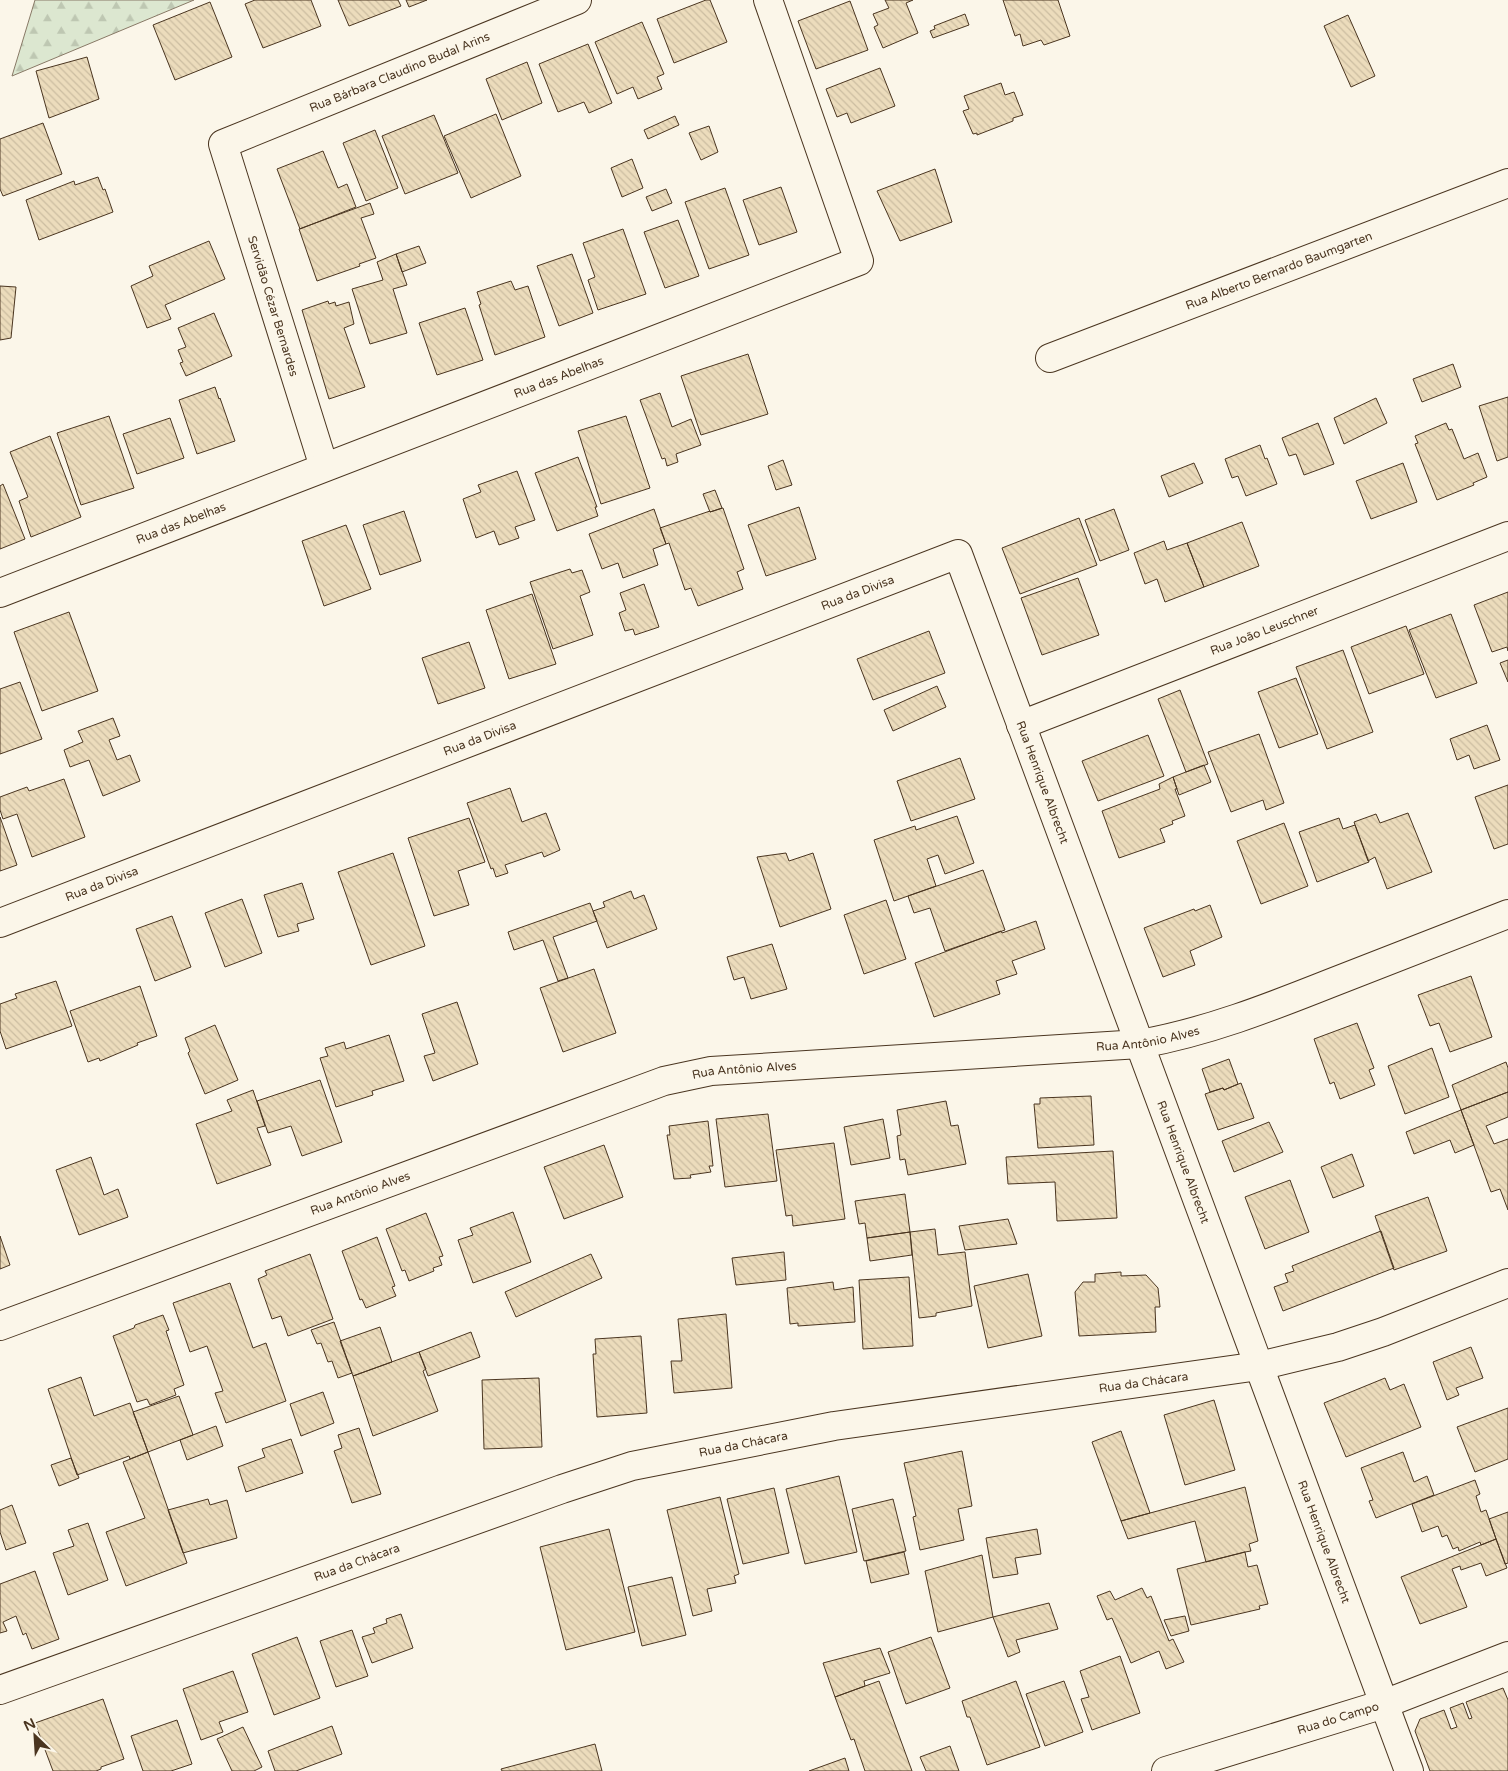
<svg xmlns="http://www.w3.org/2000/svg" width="1508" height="1771" font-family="'Varela Round',sans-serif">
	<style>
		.forest { fill: url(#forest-firs); stroke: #887966 }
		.building { fill: url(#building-back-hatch); stroke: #4a3520 }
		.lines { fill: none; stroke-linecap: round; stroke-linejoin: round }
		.minor-casing { stroke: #4a3520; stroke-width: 30 }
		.tertiary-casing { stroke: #4a3520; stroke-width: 30 }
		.minor { stroke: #fbf6e9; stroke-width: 28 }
		.tertiary { stroke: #fbf6e9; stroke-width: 28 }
		.labels { text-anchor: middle; stroke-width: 4; stroke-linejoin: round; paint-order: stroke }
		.street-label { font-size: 12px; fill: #4a3520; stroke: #fbf6e9 }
	</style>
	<defs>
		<pattern id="forest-firs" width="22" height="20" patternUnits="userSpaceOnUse" patternTransform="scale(1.25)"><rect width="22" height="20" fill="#dce7d0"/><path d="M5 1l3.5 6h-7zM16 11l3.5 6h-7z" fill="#bec7b2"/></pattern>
		<pattern id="building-back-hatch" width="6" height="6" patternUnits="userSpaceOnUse" patternTransform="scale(1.25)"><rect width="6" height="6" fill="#ecdcbc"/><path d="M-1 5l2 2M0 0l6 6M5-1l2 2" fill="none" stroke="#ccbda1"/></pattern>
	</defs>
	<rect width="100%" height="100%" fill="#fbf6e9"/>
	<!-- forest -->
	<path class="forest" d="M35,0H194L12,76Z"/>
	<!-- building -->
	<path class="building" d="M255,0H311L321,26L263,48L245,4Z
		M338,0H398L401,6L349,26Z
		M406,0H427L409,7Z
		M706,0H710L727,42L674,63L657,19Z
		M885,0H913L906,3L918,33L883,48L874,27L878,25L873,14L889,8Z
		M1003,0H1058L1070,36L1044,45L1041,40L1023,46L1020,34L1015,36Z
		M850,1L868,50L816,69L798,21Z
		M210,2L232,57L175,80L153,25Z
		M965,14L969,25L933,38L930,31L935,29L934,26Z
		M1348,15L1375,76L1351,87L1324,26Z
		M642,22L664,74L657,77L662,89L638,99L633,87L617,94L595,42Z
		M588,44L612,103L589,113L584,102L558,112L539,64Z
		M87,57L99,99L49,118L36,71Z
		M527,62L542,103L502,120L486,79Z
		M880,68L895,106L851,123L847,113L837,117L826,89Z
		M1001,83L1005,95L1014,92L1023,115L1013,118V121L977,135V133L973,134L963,111L969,109L964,96Z
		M496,114L521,176L471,198L444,136Z
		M434,115L458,173L405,194L382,136Z
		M675,116L679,125L648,139L644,130Z
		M43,123L62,174L3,196L0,189V139Z
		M709,126L718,152L701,160L689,133Z
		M375,130L398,188L366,201L343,143Z
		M323,151L338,188L347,184L356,207L300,229L277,169Z
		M632,159L643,188L622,197L611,168Z
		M935,169L952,222L900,241L877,191Z
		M98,177L103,190L105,189L113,212L39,240L26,200L74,181L75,185Z
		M781,187L797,232L759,245L743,200Z
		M725,188L749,255L709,269L685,202Z
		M666,189L672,203L652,211L646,197Z
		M370,203L374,214L361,218L376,258L359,264L360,266L317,281L299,229Z
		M678,220L699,276L665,288L644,232Z
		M623,229L646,294L598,310L588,280L595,277L583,243Z
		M209,241L225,279L165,305L171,319L147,328L131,286L153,276L149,266Z
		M419,246L426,263L402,272L396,254Z
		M396,254L407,285L393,289L407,333L370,344L352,289L383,280L377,262Z
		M572,254L593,313L559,326L537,266Z
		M511,281L515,290L528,286L545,337L495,355L479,305L481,304L477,292Z
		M0,286L16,287L11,338L0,340Z
		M328,301L329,304L335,302L336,306L349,302L354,324L344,328L365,387L329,399L302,310Z
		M465,308L483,360L437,375L419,323Z
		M214,313L232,356L186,376L180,363L183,362L178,350L186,347L178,328Z
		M748,354L768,414L701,435L681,376Z
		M1453,364L1461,387L1422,402L1413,379Z
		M215,387L219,399L220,398L235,441L197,454L179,400Z
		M660,393L672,427L691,419L701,445L676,454L678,462L667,466L665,458L662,459L640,400Z
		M1508,397V457L1497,461L1479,406Z
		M1376,398L1387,423L1344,444L1334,418Z
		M109,416L134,488L81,505L57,433Z
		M626,416L650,488L601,504L578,431Z
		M170,418L184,458L137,474L123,434Z
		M1318,423L1334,464L1304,475L1296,454L1289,456L1282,438Z
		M1446,423L1449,430L1452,429L1464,459L1478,453L1487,477L1473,483L1474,485L1437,500L1415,444L1418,443L1415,436Z
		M50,436L81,517L31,537L19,501L28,497L10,452Z
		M1260,445L1265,459L1267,458L1277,484L1246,496L1238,476L1232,478L1225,459Z
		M578,457L597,507H595L598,516L557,531L535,473Z
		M783,460L792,485L776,490L768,466Z
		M1194,463L1203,483L1169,497L1161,476Z
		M1403,463L1417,502L1371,519L1356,481Z
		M517,471L535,520L515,527L519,538L499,545L494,531L476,538L463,499L481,492L478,485Z
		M3,484L25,539L0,549V486Z
		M715,490L722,508L710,512L703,494Z
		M799,507L816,559L766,576L748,525Z
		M723,508L744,569L737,572L743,589L698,606L691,588L685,590L669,543L666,544L660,528L710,511V512Z
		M654,509L666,544L653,549L658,565L623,578L618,563L602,569L589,534Z
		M1114,509L1129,550L1100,561L1085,520Z
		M404,511L421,561L380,575L363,525Z
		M1079,518L1097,565L1020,594L1002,548Z
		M1242,522L1259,566L1204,587L1187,543Z
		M346,525L371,589L324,606L302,541Z
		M1164,541L1167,550L1187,543L1204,587L1165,602L1157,579L1145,584L1134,553Z
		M570,569L572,573L582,570L590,592L580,596L593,635L553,649L530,582Z
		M1078,578L1099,635L1042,655L1021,598Z
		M644,584L659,627L635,635L633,629L625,631L619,613L626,610L620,593Z
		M1508,592V651L1507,647L1492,652L1474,605Z
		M532,594L556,664L509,679L486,610Z
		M69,612L98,691L42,711L14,632Z
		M1451,614L1477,683L1436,698L1409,630Z
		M1406,626L1424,674L1369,694L1351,647Z
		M929,631L945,673L873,700L857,659Z
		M469,642L485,688L438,704L422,658Z
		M1343,650L1373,732L1327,749L1296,667Z
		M1508,660V682L1500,663Z
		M1296,678L1318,734L1279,748L1258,692Z
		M20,682L42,739L0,754V689Z
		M937,686L946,707L893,731L884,710Z
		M1180,690L1208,764L1186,772L1158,699Z
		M113,718L120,736L109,740L117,760L130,755L140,781L103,796L89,760L70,767L64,750L83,742L78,731Z
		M1487,725L1500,760L1474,769L1469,755L1457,760L1450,739Z
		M1259,734L1284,803L1266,810L1263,800L1231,812L1208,752Z
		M1148,735L1164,776L1098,801L1082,761Z
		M960,758L975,799L911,821L897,781Z
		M1204,765L1211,782L1179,795L1173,777Z
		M1173,777L1177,789H1175L1185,816L1172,821L1173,824L1160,829L1165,842L1119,858L1102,811L1160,789L1159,784Z
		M64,779L85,837L32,857L17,814L3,819L0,810V797L27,787L29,791Z
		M1508,785V844L1494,849L1475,797Z
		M510,788L522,822L546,813L560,850L544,857L542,852L505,865L508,873L496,877L493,868L491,869L467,803Z
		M1408,813L1432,872L1387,889L1375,857L1368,861L1354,822L1376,814L1380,823Z
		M957,816L974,863L945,874L938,855L927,859L936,886L894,901L874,840L915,826L916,830Z
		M0,817L17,865L0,871Z
		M469,818L485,862L458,871L469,905L434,916L408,838Z
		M1339,818L1343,829L1355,825L1369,862L1317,882L1299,832Z
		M1284,823L1308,886L1261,904L1237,841Z
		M393,853L425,946L371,965L338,872Z
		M786,853L789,861L813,853L831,909L780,927L757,857Z
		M983,870L1005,930L945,951L930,908L914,913L908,896Z
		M302,883L314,919L297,924L299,931L278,937L264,895Z
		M631,891L634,899L644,895L657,929L607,948L593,911L605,907L603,902Z
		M242,899L262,953L225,967L205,913Z
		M886,900L906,959L864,974L844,915Z
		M590,903L597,921L553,937L568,978L558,981L543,940L514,950L508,932Z
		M1210,905L1222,937L1190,951L1195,965L1163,977L1144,928L1194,909L1195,911Z
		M172,916L191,967L155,981L136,929Z
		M1036,921L1045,949L1012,961L1017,974L996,981L1000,994L934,1017L915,963L1001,931L1002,933Z
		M772,944L787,989L751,999L744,977L734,980L727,957Z
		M594,969L616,1033L563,1052L540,988Z
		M1471,976L1492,1037L1450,1052L1439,1023L1430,1026L1418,995Z
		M56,981L72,1026L6,1049L0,1031V1004L17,998L15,994Z
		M140,986L157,1036L137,1043L138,1045L100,1061L99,1058L88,1062L70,1011Z
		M457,1002L478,1064L433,1081L424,1056L435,1053L422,1014Z
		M1357,1023L1374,1068L1369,1070L1375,1085L1340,1099L1334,1082L1330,1084L1314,1039Z
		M215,1025L238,1080L205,1094L188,1053L190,1051L185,1038Z
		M389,1035L404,1081L372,1091L373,1095L336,1107L320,1058L328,1056L325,1048L344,1042L346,1049Z
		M1432,1048L1449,1097L1405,1114L1388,1066Z
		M1229,1059L1238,1084L1224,1090L1223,1088L1210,1092L1202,1069Z
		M1506,1062L1508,1068V1092L1461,1110L1452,1085Z
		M320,1080L342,1142L302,1156L291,1126L268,1133L257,1101Z
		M1241,1083L1254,1118L1218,1130L1205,1094L1223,1088L1224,1090Z
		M253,1090L265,1126L257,1128L271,1165L217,1184L196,1124L232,1111L227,1100Z
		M1508,1092V1117L1486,1126L1494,1144L1508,1139V1210L1500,1189L1491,1192L1461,1110Z
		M1091,1096L1094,1145L1038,1148L1034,1104H1040V1098Z
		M946,1101L951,1126L958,1125L966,1164L908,1175L905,1159L900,1160L897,1136L901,1135L897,1110Z
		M1461,1110L1474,1145L1455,1153L1450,1140L1414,1154L1406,1132Z
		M768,1114L777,1181L725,1187L716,1119Z
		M883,1119L890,1158L851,1165L844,1127Z
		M708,1121L713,1166H709L711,1172L690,1175L691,1178L674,1179L667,1135H670L669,1126Z
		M1269,1122L1283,1152L1234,1172L1222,1141Z
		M834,1143L845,1219L793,1226L792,1215L786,1216L776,1150Z
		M604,1145L623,1197L564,1219L544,1167Z
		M1113,1151L1117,1218L1057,1221L1055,1182L1008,1184L1006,1157Z
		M1352,1154L1364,1186L1333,1198L1321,1167Z
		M91,1157L104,1195L118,1189L128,1217L79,1235L56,1170Z
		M1290,1180L1309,1232L1265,1249L1245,1197Z
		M905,1194L910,1232L867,1238L865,1223L859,1224L855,1201Z
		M1428,1197L1447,1251L1394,1270L1375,1216Z
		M513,1212L531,1262L473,1283L458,1240L473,1235L470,1228Z
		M426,1213L443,1256L439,1257L442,1265L433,1268L434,1271L409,1281L405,1270L402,1271L386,1229Z
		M1008,1219L1017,1244L965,1250L959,1226Z
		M935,1229L938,1255L965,1252L972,1306L936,1313V1316L919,1318L910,1232Z
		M1381,1231L1394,1268L1283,1311L1274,1287L1288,1282L1285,1274L1294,1271L1292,1266Z
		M910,1232L912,1255L870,1261L867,1238Z
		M0,1236L10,1265L0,1269Z
		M377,1237L395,1286L392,1287L396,1296L366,1308L362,1299L360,1300L342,1251Z
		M784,1252L786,1280L736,1285L732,1258Z
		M310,1254L333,1319L288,1336L281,1316L272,1319L258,1279L267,1275L265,1271Z
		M591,1254L602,1278L516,1317L505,1292Z
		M1121,1272V1276L1146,1275L1158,1288L1160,1307H1155L1156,1332L1079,1336L1075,1292L1083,1282H1095V1274Z
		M1028,1274L1042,1336L988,1348L974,1286Z
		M909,1277L913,1346L863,1349L859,1280Z
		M833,1282L834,1290L853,1287L855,1322L798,1326V1323L790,1324L787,1288Z
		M230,1283L253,1348L266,1343L286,1401L226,1423L215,1393L223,1391L207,1346L190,1352L173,1303Z
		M726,1314L732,1388L674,1393L671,1361H682L678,1319Z
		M163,1315L169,1330L166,1331L184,1385L174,1389L176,1395L150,1405L147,1399L137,1402L113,1336L134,1328L135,1325Z
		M334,1322L352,1373L338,1378L332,1361L328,1362L321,1343L317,1344L311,1330Z
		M380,1327L392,1362L353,1376L340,1341Z
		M471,1332L480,1357L428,1376L419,1352Z
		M641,1336L647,1413L597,1417L593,1354H596L595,1339Z
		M1471,1347L1483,1378L1456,1388L1459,1395L1447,1400L1433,1362Z
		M419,1352L426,1369L423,1371L438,1411L373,1436L353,1376Z
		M81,1377L94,1416L130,1403L148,1452L130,1459L129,1456L77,1475L48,1389Z
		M539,1378L542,1447L484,1449L482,1380Z
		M1385,1378L1390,1390L1404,1384L1421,1427L1346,1457L1324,1403Z
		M323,1392L334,1423L301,1436L290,1404Z
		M179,1396L193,1435L148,1452L133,1412Z
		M1214,1400L1235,1470L1185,1485L1164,1415Z
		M1508,1408V1459L1475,1472L1457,1427Z
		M216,1426L223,1446L187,1460L180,1440Z
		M359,1428L381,1494L352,1503L334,1451L342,1448L338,1435Z
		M1121,1431L1150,1513L1121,1521L1092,1442Z
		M291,1439L303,1473L246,1492L238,1467L265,1457L262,1449Z
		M962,1451L972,1506L958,1509L964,1540L920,1550L913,1517L916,1516L904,1463Z
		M148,1452L187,1563L126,1586L106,1532L145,1518L123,1462Z
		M1403,1452L1414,1482L1427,1476L1434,1495L1376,1518L1369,1501L1373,1500L1361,1468Z
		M71,1458L79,1478L59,1486L51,1465Z
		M839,1476L857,1552L805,1564L786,1489Z
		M1475,1480L1480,1494L1476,1496L1481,1512L1486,1510L1496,1539L1481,1545L1480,1542L1459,1551L1458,1547L1453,1549L1447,1535L1442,1537L1438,1526L1422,1532L1412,1504Z
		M1245,1487L1258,1541L1249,1544L1251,1551L1245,1552L1206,1562L1195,1521L1128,1539L1121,1521Z
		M774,1488L789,1553L743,1564L727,1499Z
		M720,1497L739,1574L734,1576L736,1583L707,1589L712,1611L693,1616L667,1510Z
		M208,1499L210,1505L227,1500L237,1538L183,1553L168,1510Z
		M893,1499L906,1551L864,1561L852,1509Z
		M12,1505L26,1543L6,1550L0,1532V1510Z
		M1508,1512V1563L1505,1564L1489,1519Z
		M88,1523L108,1580L68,1595L53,1553L74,1546L68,1530Z
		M609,1529L635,1632L566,1650L540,1547Z
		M1037,1529L1041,1554L1015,1558L1018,1574L993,1578L986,1538Z
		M1496,1539L1507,1568L1486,1576L1481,1563L1461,1570L1460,1566L1452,1569L1467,1607L1420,1624L1401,1577Z
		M904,1552L909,1574L871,1583L866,1561Z
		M1245,1552L1248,1567L1257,1565L1268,1604L1259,1606L1260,1609L1191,1625L1177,1569Z
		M982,1555L993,1617L938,1632L925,1571Z
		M35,1571L59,1639L32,1649L26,1633L23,1635L16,1616L3,1622L7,1631L0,1633V1584Z
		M672,1577L686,1635L642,1646L628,1587Z
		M1142,1588L1147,1598L1151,1596L1169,1641L1173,1639L1184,1662L1166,1669L1159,1651L1131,1663L1112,1618L1107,1620L1097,1596L1110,1591L1115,1600Z
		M1049,1603L1058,1629L1016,1640L1020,1652L1008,1657L993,1617Z
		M401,1614L413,1648L372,1663L362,1637L375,1633L373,1628L387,1623L386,1619Z
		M1185,1616L1189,1631L1171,1636L1164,1620Z
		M352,1630L368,1676L336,1687L320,1641Z
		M297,1637L320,1698L274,1715L252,1654Z
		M931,1637L950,1688L906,1704L888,1652Z
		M880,1648L890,1673L864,1681L865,1686L835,1697L823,1663Z
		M1120,1656L1140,1713L1092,1730L1081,1699L1089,1697L1080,1671Z
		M233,1671L248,1712L219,1722L223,1732L201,1740L183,1689Z
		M879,1681L912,1771H865L854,1739L851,1740L835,1697Z
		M1016,1681L1040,1747L987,1765L970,1717H967L962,1701Z
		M1064,1681L1083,1732L1045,1746L1026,1694Z
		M1503,1688L1508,1700V1771H1430L1415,1731L1420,1719L1444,1710L1451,1729L1457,1727L1450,1708L1463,1703L1469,1719L1472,1718L1466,1702Z
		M103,1699L124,1759L101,1767V1769L96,1771H53L35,1723Z
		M177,1720L192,1764L171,1771H143L131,1736Z
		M332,1726L342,1754L296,1771H275L268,1751Z
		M243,1727L262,1767L254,1771H232L217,1739Z
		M595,1744L602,1771H502L501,1769Z
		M950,1746L959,1771H926L920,1757Z
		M845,1758L849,1771H809Z"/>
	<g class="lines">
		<!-- minor casing -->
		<g class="minor-casing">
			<g id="minor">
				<path id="s1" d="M1050,358L1508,183"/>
				<path id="s2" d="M324,467L223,144L577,0"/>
				<path id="s3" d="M0,593L859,261L768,0"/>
				<path id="s4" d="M1021,725L1508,536"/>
				<path id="s5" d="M0,923L958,554L1409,1771"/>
				<path id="s6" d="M0,1690L562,1489L632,1466L834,1426L1259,1366L1338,1347L1383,1332L1508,1283"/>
				<path id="s7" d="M1166,1771L1384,1704L1508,1656"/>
			</g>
		</g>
		<!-- tertiary casing -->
		<g class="tertiary-casing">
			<g id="tertiary">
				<path id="s8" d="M0,1326L664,1081L711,1071L1140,1044C1207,1032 1268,1008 1331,983C1390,960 1449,937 1508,914"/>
			</g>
		</g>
		<!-- minor -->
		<use href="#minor" class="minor"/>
		<!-- tertiary -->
		<use href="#tertiary" class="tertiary"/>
	</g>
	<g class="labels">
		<!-- street labels -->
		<g class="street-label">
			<text dy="4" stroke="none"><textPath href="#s2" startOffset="529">Rua Bárbara Claudino Budal Arins</textPath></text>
			<text dy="4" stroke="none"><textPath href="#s1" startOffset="245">Rua Alberto Bernardo Baumgarten</textPath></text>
			<text transform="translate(273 306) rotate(73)" y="4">Servidão Cézar Bernardes</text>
			<text dy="4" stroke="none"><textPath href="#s3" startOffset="599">Rua das Abelhas</textPath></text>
			<text dy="4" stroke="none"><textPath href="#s3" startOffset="194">Rua das Abelhas</textPath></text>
			<text dy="4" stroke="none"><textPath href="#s5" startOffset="919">Rua da Divisa</textPath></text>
			<text dy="4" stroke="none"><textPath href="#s4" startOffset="261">Rua João Leuschner</textPath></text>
			<text dy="4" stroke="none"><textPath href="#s5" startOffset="514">Rua da Divisa</textPath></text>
			<text dy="4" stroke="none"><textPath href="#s5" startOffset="1270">Rua Henrique Albrecht</textPath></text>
			<text dy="4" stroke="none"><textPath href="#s5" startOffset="109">Rua da Divisa</textPath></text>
			<text dy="4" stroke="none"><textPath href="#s8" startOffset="1194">Rua Antônio Alves</textPath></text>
			<text dy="4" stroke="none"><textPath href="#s8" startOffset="789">Rua Antônio Alves</textPath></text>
			<text dy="4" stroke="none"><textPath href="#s5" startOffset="1675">Rua Henrique Albrecht</textPath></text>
			<text dy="4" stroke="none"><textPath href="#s8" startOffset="384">Rua Antônio Alves</textPath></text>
			<text dy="4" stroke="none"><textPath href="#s6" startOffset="1189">Rua da Chácara</textPath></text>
			<text dy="4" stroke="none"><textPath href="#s6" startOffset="784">Rua da Chácara</textPath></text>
			<text dy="4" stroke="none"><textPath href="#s5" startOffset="2080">Rua Henrique Albrecht</textPath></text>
			<text dy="4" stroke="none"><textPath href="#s6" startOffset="379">Rua da Chácara</textPath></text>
			<text dy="4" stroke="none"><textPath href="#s7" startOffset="180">Rua do Campo</textPath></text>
		</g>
	</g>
	<!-- north arrow -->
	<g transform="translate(35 1736) rotate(335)" stroke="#fbf6e9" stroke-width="4" paint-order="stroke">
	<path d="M0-4L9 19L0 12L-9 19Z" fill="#4a3520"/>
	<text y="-8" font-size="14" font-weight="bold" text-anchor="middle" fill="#4a3520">N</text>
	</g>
</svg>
